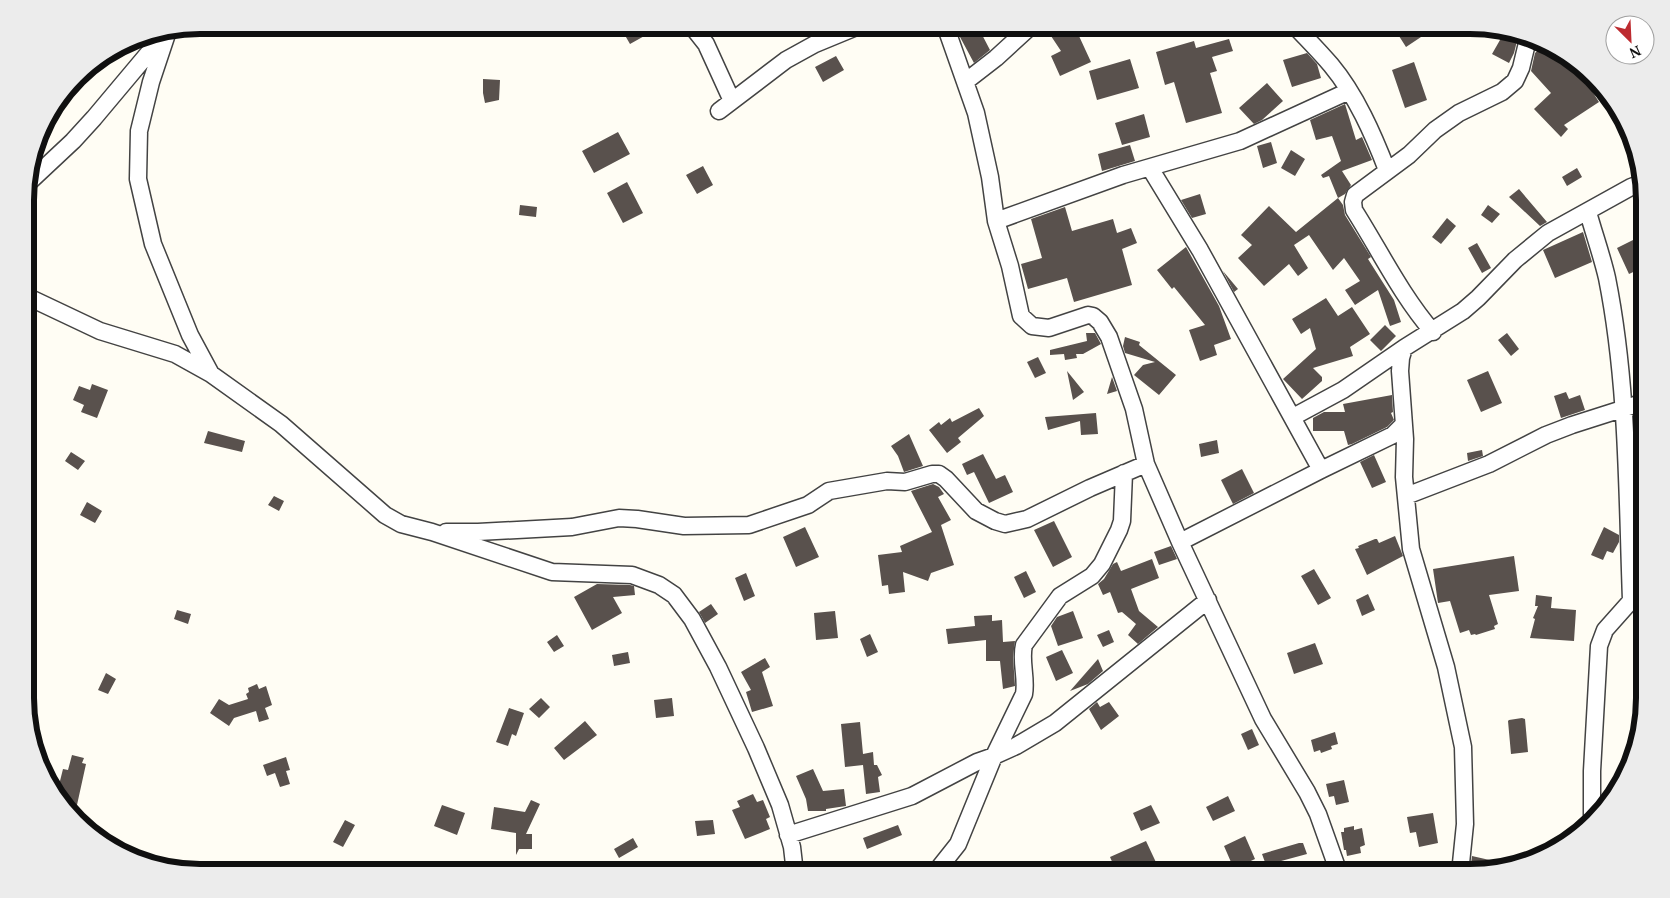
<svg xmlns="http://www.w3.org/2000/svg" width="1670" height="898" font-family="'PT Serif',serif">
	<style>
		.building { fill: #59514d }
		.lines { fill: none; stroke-linecap: round; stroke-linejoin: round }
		.minor-casing { stroke: #434343; stroke-width: 19 }
		.minor { stroke: #fff; stroke-width: 16 }
		.rim { fill: none; stroke: #101010; stroke-width: 6 }
	</style>
	<rect width="100%" height="100%" fill="#fffdf4"/>
	<!-- building -->
	<path class="building" d="M619,25H664L630,44Z
		M1055,25H1080L1085,32L1079,36L1091,62L1060,76L1051,56L1061,51L1047,30Z
		M1392,25H1414L1421,37L1406,47Z
		M978,27L990,50L974,63L960,37Z
		M1504,33L1518,37L1514,53L1509,63L1492,54Z
		M1229,39L1233,51L1212,57L1217,71L1210,73L1222,113L1186,123L1174,82L1165,85L1156,52L1194,41L1196,48Z
		M1546,43L1588,85L1599,102L1564,125L1568,129L1561,137L1534,109L1551,93L1531,71L1535,53Z
		M1307,53L1317,64L1321,78L1292,87L1283,60Z
		M836,56L844,70L823,82L815,67Z
		M1130,59L1139,88L1097,100L1089,71Z
		M1414,62L1427,100L1405,108L1392,70Z
		M483,79L500,80L499,100L485,103L483,93Z
		M1267,83L1283,101L1262,120L1254,124L1239,108Z
		M1345,104L1356,140L1362,137L1372,160L1342,171L1351,185L1345,194L1338,198L1329,176L1323,178L1321,175L1341,161L1332,136L1316,140L1310,120Z
		M1144,114L1150,137L1122,145L1115,123Z
		M618,132L630,154L594,173L582,151Z
		M1271,142L1277,163L1263,168L1257,146Z
		M1130,145L1135,161L1102,171L1098,154Z
		M1291,150L1305,159L1295,176L1281,168Z
		M703,166L713,185L697,194L686,175Z
		M1577,168L1582,177L1567,186L1562,177Z
		M627,182L643,213L623,223L607,193Z
		M1519,189L1547,222L1540,226L1509,197Z
		M1200,194L1206,214L1192,218L1181,200Z
		M1338,198L1343,205L1345,215L1371,257L1368,259L1394,300L1401,322L1390,326L1378,290L1355,305L1345,290L1360,281L1344,258L1333,270L1309,235L1294,245L1308,268L1298,276L1289,264L1264,286L1238,258L1252,245L1241,235L1269,206L1296,232Z
		M520,205L537,207L536,217L519,215Z
		M1488,205L1500,214L1492,223L1481,215Z
		M1065,207L1072,231L1113,219L1117,233L1131,228L1137,243L1122,249L1132,285L1074,302L1067,278L1028,289L1021,264L1042,258L1031,219Z
		M1447,218L1456,226L1441,244L1432,237Z
		M1583,232L1592,262L1555,278L1543,250Z
		M1635,239L1644,257V267L1629,274L1617,248Z
		M1477,243L1491,268L1482,273L1468,248Z
		M1186,247L1219,306L1231,339L1214,345L1217,355L1200,361L1189,330L1205,325L1174,287L1172,289L1157,270Z
		M1223,271L1238,289L1234,292Z
		M1326,298L1338,316L1352,307L1370,334L1350,347L1353,356L1313,368L1322,377V381L1302,399L1283,379L1316,349L1310,328L1301,334L1292,319Z
		M1385,325L1396,336L1381,351L1370,340Z
		M1086,333H1095L1101,344L1083,354H1076L1077,358L1065,360L1064,354L1050,355V350L1087,341Z
		M1507,333L1519,349L1511,356L1498,340Z
		M1125,337L1140,342L1139,345L1176,375L1159,395L1134,375L1143,365L1155,362L1125,353L1123,346Z
		M1038,357L1046,373L1035,378L1027,362Z
		M1067,371L1084,392L1073,400Z
		M1488,371L1502,403L1481,412L1467,380Z
		M1112,377L1117,391L1107,394Z
		M92,384L108,390L97,418L81,412L84,405L73,400L79,386L90,390Z
		M1566,392L1569,399L1580,395L1585,410L1561,418L1554,396Z
		M1392,395L1393,412L1391,413L1394,420L1387,427L1352,444L1348,445L1344,431H1313V418L1324,412H1345L1343,404Z
		M979,408L984,416L958,438L961,442L947,453L929,430L939,422L941,425L950,418L952,422Z
		M1096,413L1098,434L1081,435L1080,421L1048,430L1045,417Z
		M208,431L245,441L242,452L204,443Z
		M909,434L923,466L904,472L898,456L891,446Z
		M1217,440L1219,453L1201,457L1199,444Z
		M1482,450L1483,456L1468,461L1467,453Z
		M71,452L85,461L78,470L65,461Z
		M983,454L996,479L1005,475L1013,492L989,503L974,472L967,475L962,464Z
		M1374,455L1386,482L1372,488L1360,462Z
		M1242,469L1254,493L1233,504L1221,480Z
		M933,484L939,487L944,494L938,497L951,520L941,525L954,565L931,573L928,581L903,572L905,592L889,594L888,585L882,586L878,555L902,552L900,546L932,532L911,491Z
		M274,496L284,501L279,511L268,505Z
		M87,502L102,511L95,523L80,515Z
		M1054,521L1072,557L1053,567L1034,530Z
		M805,527L819,557L796,567L783,537Z
		M1604,527L1619,535V542L1613,553L1607,551L1603,560L1591,555Z
		M1395,536L1403,556L1367,575L1355,549L1359,548L1358,546L1375,539H1377L1379,543Z
		M1171,546L1177,559L1159,565L1154,552Z
		M1514,556L1519,591L1489,595L1498,624L1494,626L1495,629L1476,635L1475,634L1471,635L1469,630L1460,633L1450,601L1438,603L1433,569Z
		M1152,559L1159,578L1131,589L1139,611L1158,627L1138,644L1128,635L1136,624L1122,612L1118,613L1110,592L1103,595L1098,584L1104,579L1113,564L1117,562L1121,571Z
		M1314,569L1331,598L1318,605L1301,576Z
		M1026,571L1036,592L1024,598L1014,577Z
		M746,573L755,596L744,601L735,578Z
		M597,584L630,585L634,586L635,595L613,597L622,613L592,630L574,597Z
		M1368,594L1375,610L1362,616L1356,600Z
		M1536,595L1552,597L1551,608L1576,610L1574,641L1530,638L1535,619L1533,618L1538,606H1535Z
		M711,604L718,614L705,623L699,612Z
		M177,610L191,614L188,624L174,619Z
		M835,611L838,638L816,640L814,613Z
		M1073,611L1083,638L1058,646L1051,626L1057,617Z
		M992,615V621L1002,620L1003,642L1015,641L1013,657L1015,686L1003,689L1000,661H986V640L948,644L946,629L975,626L974,616Z
		M1109,630L1114,642L1103,647L1097,635Z
		M870,634L878,652L867,657L860,639Z
		M557,635L564,646L554,652L547,642Z
		M1315,643L1323,664L1294,674L1287,653Z
		M1062,650L1073,673L1056,681L1046,657Z
		M628,652L630,663L614,666L612,655Z
		M765,658L770,667L762,672L773,706L752,712L746,692L751,690L741,672Z
		M1098,659L1103,671L1088,684L1070,691Z
		M106,673L116,679L108,694L98,690Z
		M257,684L259,689L266,686L272,705L265,708L269,719L259,722L256,711L234,718L229,726L210,713L219,699L229,705L248,699L246,694L249,692L248,688Z
		M541,698L550,707L539,718L529,709Z
		M672,698L674,716L656,718L654,700Z
		M1097,702L1100,707L1109,702L1119,716L1101,730L1089,709Z
		M509,708L524,713L516,736L512,734L508,746L496,742Z
		M1522,718L1525,719L1528,752L1511,754L1508,721L1509,720Z
		M585,721L597,735L564,760L554,748Z
		M860,722L863,754L873,752L874,765H877L882,775L878,777L880,792L866,794L863,765L845,767L841,724Z
		M1252,729L1259,745L1248,750L1241,734Z
		M1335,732L1338,744L1331,746L1332,749L1321,753L1320,750L1314,752L1311,740Z
		M72,755L84,758L82,763L86,764L75,814L60,801L63,791L58,789L63,769L68,770Z
		M286,757L290,770L286,771L290,784L280,787L275,773L267,776L263,765Z
		M813,769L823,791L844,789L846,806L826,809V811H808L806,799L796,776Z
		M1344,780L1349,802L1336,805L1334,796L1329,797L1326,784Z
		M753,794L757,802L763,800L770,817L766,819L770,829L745,839L732,810L740,807L737,801Z
		M1228,796L1235,811L1213,821L1206,807Z
		M531,800L540,804L526,834H532V849H519L516,855V833L491,829L494,807L525,812Z
		M442,805L465,813L457,835L434,826Z
		M1151,805L1160,823L1141,831L1133,813Z
		M1433,813L1438,843L1419,847L1416,832L1410,833L1407,817Z
		M345,820L355,825L343,847L333,842Z
		M713,820L715,834L697,836L695,821Z
		M898,825L902,835L867,849L863,838Z
		M1354,826V830L1362,828L1365,845L1360,847L1361,853L1347,856L1346,850H1344L1341,832H1344V828Z
		M1245,836L1255,859L1234,869L1224,846Z
		M633,838L638,847L619,858L614,849Z
		M1146,841L1161,873H1117L1110,857Z
		M1299,843H1303L1307,854L1266,865L1262,854Z
		M1472,856L1507,864L1481,873H1470Z"/>
	<g class="lines">
		<!-- minor casing -->
		<g class="minor-casing">
			<path id="minor" d="M691,25L706,44L732,101
				M945,25L976,113L990,177L996,221L1010,266L1021,316L1032,326L1049,328L1088,315L1093,316L1100,322L1109,337L1134,409L1146,464L1180,542L1263,719L1307,792L1318,814L1339,873
				M1294,25C1306,38 1319,51 1331,65C1356,95 1373,134 1387,170
				M168,31L151,82L139,131L138,179L153,244L190,335L211,374
				M965,82L996,58L1032,25
				M719,111L786,60L815,44L861,25
				M1150,168L1200,250L1321,470
				M26,185L73,141L94,118L162,37
				M1588,212C1594,234 1602,256 1607,278C1628,383 1627,493 1631,600
				M996,221L1123,175L1240,141L1349,91
				M26,296L100,331L175,354L211,374L281,424L385,515L401,524L432,532L552,572L632,575L659,585L674,595L692,619L718,667L756,748L780,805L792,847L795,873
				M1433,332C1401,295 1380,251 1354,210L1353,202L1355,195L1409,155L1435,130L1459,113L1502,92L1515,81L1521,68L1528,39
				M1293,417L1343,390L1404,348
				M1406,496L1489,464L1546,435L1572,425L1644,402
				M446,532H478L572,527L619,518L637,519L684,526L749,525L808,505L829,491L887,481L905,482L932,474H939L946,479L976,511L995,521L1005,524L1027,519L1090,488L1146,464
				M1180,542L1321,470L1393,435L1403,425
				M1592,815V771L1599,646L1605,630L1645,585
				M788,835L912,796L977,762L994,756L1016,746L1055,723L1208,600
				M935,873L958,844L994,756L1024,694C1027,678 1020,661 1024,645L1060,596L1092,576L1102,564L1119,530L1122,521L1124,473
				M1460,873L1465,824L1463,747L1446,667L1411,549L1404,477L1405,439L1400,371L1401,358L1404,348L1463,311L1478,298L1515,260L1548,233L1631,187L1644,182"/>
		</g>
		<!-- minor -->
		<use href="#minor" class="minor"/>
	</g>
	<!-- crop -->
	<path d="M0 0H1670V898H0ZM200 34H1470A166 166 0 0 1 1636 200V698A166 166 0 0 1 1470 864H200A166 166 0 0 1 34 698V200A166 166 0 0 1 200 34Z" fill="#ececec" fill-rule="evenodd"/>
	<path class="rim" d="M200 34H1470A166 166 0 0 1 1636 200V698A166 166 0 0 1 1470 864H200A166 166 0 0 1 34 698V200A166 166 0 0 1 200 34Z"/>
	<!-- north arrow -->
	<g transform="translate(1630 40) rotate(156)"><circle r="24" fill="#ffffff" stroke="#9f9f9f"/>
	<path d="M0-4L9 19L0 12L-9 19Z" fill="#bd2b30"/>
	<text y="-8" font-size="14" font-weight="bold" text-anchor="middle" fill="#101010">N</text>
	</g>
</svg>
